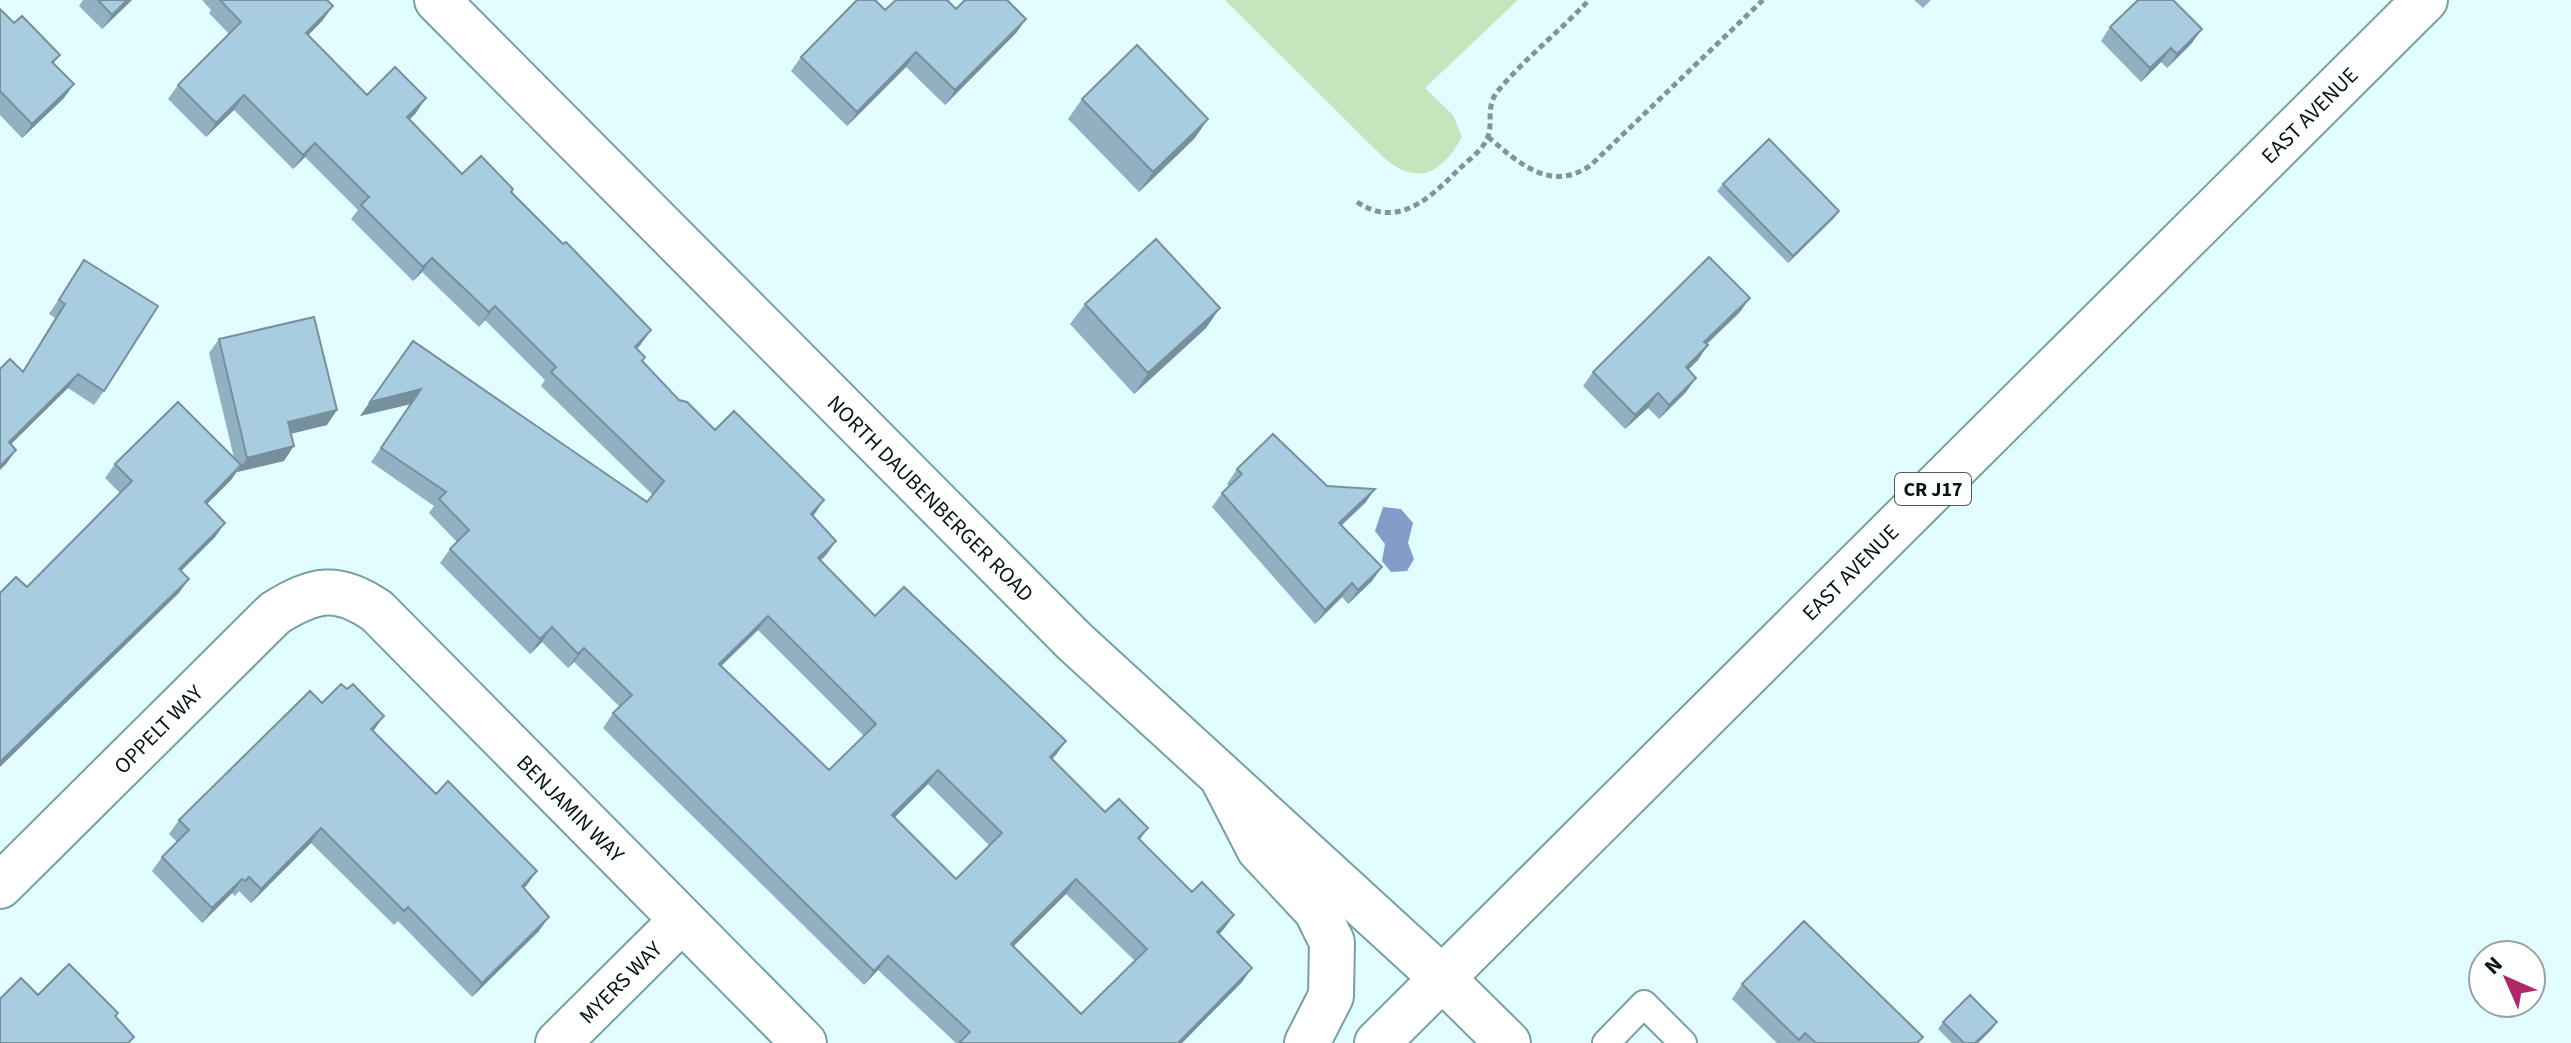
<svg xmlns="http://www.w3.org/2000/svg" width="2571" height="1043" font-family="'Source Sans 3',sans-serif">
	<style>
		.green { fill: #c6e5bc }
		.water { fill: #849cc8 }
		.lines { fill: none; stroke-linecap: round; stroke-linejoin: round }
		.lane-casing { stroke: #76a1a3; stroke-width: 30 }
		.street-casing { stroke: #76a1a3; stroke-width: 48 }
		.secondary-casing { stroke: #76a1a3; stroke-width: 48 }
		.primary-casing { stroke: #76a1a3; stroke-width: 48 }
		.path { stroke: #7f9597; stroke-width: 5; stroke-dasharray: 6 4; stroke-linecap: butt }
		.lane { stroke: #fff; stroke-width: 26 }
		.street { stroke: #fff; stroke-width: 44 }
		.secondary { stroke: #fff; stroke-width: 44 }
		.primary { stroke: #fff; stroke-width: 44 }
		.wall { fill: #91b0c1; fill-rule: evenodd }
		.shaded-wall { fill: #76909d }
		.building { fill: #a9cde0; stroke: #76909d; stroke-width: 2; fill-rule: evenodd }
		.labels { text-anchor: middle; stroke-width: 7; stroke-linejoin: round; paint-order: stroke }
		.shield { fill: #fff; stroke: #505b5c; stroke-width: 2 }
		.shield-label { font-size: 20px; font-weight: bold; fill: #051516 }
		.street-label { font-size: 22px; fill: #051516; stroke: #fff }
	</style>
	<rect width="100%" height="100%" fill="#e2fdff"/>
	<!-- green -->
	<path class="green" d="M1225,0H1518L1425,88L1453,115L1462,137C1441,174 1417,187 1383,157Z"/>
	<!-- water -->
	<path class="water" d="M1383,507L1401,509L1413,523L1408,543L1414,559L1407,571L1391,572L1382,561L1385,544L1375,531Z"/>
	<g class="lines">
		<!-- lane casing -->
		<g class="lane-casing">
			<path id="lane" d="M1606,1043L1644,1004L1683,1043"/>
		</g>
		<!-- street casing -->
		<g class="street-casing">
			<path id="street" d="M0,886L275,613C314,589 337,583 377,611L804,1043
				M1442,978L1508,1043
				M558,1043L682,920"/>
		</g>
		<!-- secondary casing -->
		<g class="secondary-casing">
			<path id="secondary" d="M437,0L1074,641L1442,978"/>
		</g>
		<!-- primary casing -->
		<g class="primary-casing">
			<path id="primary" d="M1224,781L1259,849L1316,910L1332,942L1331,996L1307,1043
				M1377,1043L2425,0"/>
		</g>
		<!-- path -->
		<path class="path" d="M1488,137C1520,164 1551,193 1591,165L1763,0
			M1357,202C1397,229 1429,199 1457,171C1467,161 1481,152 1487,139C1494,124 1485,108 1497,92C1524,59 1560,31 1589,0"/>
		<!-- lane -->
		<use href="#lane" class="lane"/>
		<!-- street -->
		<use href="#street" class="street"/>
		<!-- secondary -->
		<use href="#secondary" class="secondary"/>
		<!-- primary -->
		<use href="#primary" class="primary"/>
	</g>
	<!-- wall -->
	<path class="wall" d="M83,0H132L102,29L79,6Z
		M202,0H327L323,20L308,35L367,95L416,113L410,119L462,174L511,192L641,344L637,349L645,357L643,361L679,400L813,516L836,541L826,555L820,561L875,616L1066,741L1052,759L1105,812L1148,828L1140,840L1192,892L1234,915L1219,934L1242,982L1182,1043H956L878,970L864,985L603,728L613,713L620,707L574,662L568,668L542,642L530,654L440,563L450,549L457,542L429,513L434,506L371,462L411,404L360,416L413,341L647,502L653,495L541,386L545,380L485,320L479,327L422,272L413,281L351,219L358,210L305,157L293,169L234,110L206,137L168,99L178,85L229,34L209,13L211,10ZM758,630L864,736L829,770L721,666ZM928,784L989,845L956,879L894,818ZM1066,894L1135,961L1081,1014L1013,946Z
		M1914,0H1931L1923,8Z
		M0,9L14,23L60,55L54,63L64,98L22,138L0,115Z
		M956,9L1026,19L1016,33L945,105L906,67L847,126L791,71L801,57L885,10Z
		M2110,27L2192,43L2167,68L2161,62L2141,82L2101,41Z
		M1082,99L1208,119L1194,139L1139,192L1068,119Z
		M1723,184L1839,211L1834,218L1788,263L1717,191Z
		M84,260L104,391L94,405L68,388L11,444L16,450L6,464L22,372L55,318L49,314Z
		M1085,304L1206,328L1134,394L1070,324Z
		M1740,312L1707,344L1698,360L1688,369L1696,378L1686,392L1659,419L1648,408L1625,429L1583,386L1593,372Z
		M219,339L327,425L291,433L284,461L237,472L231,480L207,504L225,523L215,537L181,571L179,593L27,587L120,493L105,478L115,464L234,458L209,353Z
		M1237,469L1327,486L1375,489L1365,503L1342,525L1372,581L1348,604L1342,597L1315,624L1212,507L1222,493L1229,486L1227,484Z
		M322,703L373,731L527,885L524,888L539,931L472,997L398,921L394,925L311,843L251,903L239,891L235,896L232,893L202,923L152,871L162,857L177,842L169,834L179,820Z
		M1742,984L1919,1043H1777L1732,999Z
		M1943,1022H1997L1992,1029L1978,1043H1952L1938,1029Z"/>
	<!-- shaded-wall -->
	<path class="shaded-wall" d="M127,0H132L102,29L112,15Z
		M333,6L323,20L296,48L306,33Z
		M1026,19L1016,33L945,105L955,90Z
		M2202,29L2192,43L2167,68L2177,54Z
		M2171,48L2161,62L2141,82L2150,68Z
		M916,52L906,67L847,126L857,112Z
		M74,84L64,98L22,138L32,124Z
		M244,95L234,110L206,137L216,123Z
		M426,98L416,113L397,131L407,117Z
		M1208,119L1194,139L1139,192L1153,172Z
		M315,143L305,157L293,169L303,155Z
		M1839,211L1834,218L1788,263L1793,256Z
		M432,258L422,272L413,281L423,267Z
		M1750,298L1740,312L1694,356L1704,342Z
		M495,306L485,320L479,327L489,312Z
		M1220,308L1206,328L1134,394L1148,373Z
		M651,330L641,344L625,361L635,347Z
		M1708,345L1698,360L1676,382L1686,367Z
		M78,374L68,388L0,455L9,442Z
		M1696,378L1686,392L1659,419L1669,405Z
		M421,389L411,404L360,416L370,402Z
		M1658,393L1648,408L1625,429L1635,415Z
		M337,410L327,425L278,437L288,422Z
		M294,446L284,461L237,472L247,458Z
		M16,450L6,464L0,470V466Z
		M241,465L231,480L195,516L205,502Z
		M1375,489L1365,503L1329,537L1339,523Z
		M824,500L814,515L801,528L811,514Z
		M225,523L215,537L169,583L179,569Z
		M836,541L826,555L808,573L818,558Z
		M1382,567L1372,581L1348,604L1358,590Z
		M189,579L179,593L0,767V762Z
		M1352,583L1342,597L1315,624L1325,610Z
		M768,616L758,630L709,678L719,664Z
		M552,627L542,642L530,654L540,639Z
		M584,648L574,662L568,668L578,654Z
		M384,716L374,730L361,743L371,729Z
		M1066,741L1056,755L1040,771L1050,757Z
		M938,770L928,784L882,830L892,815Z
		M321,828L311,843L251,903L261,889Z
		M537,871L527,885L512,900L522,886Z
		M242,879L232,893L202,923L212,908Z
		M1076,879L1066,894L1001,959L1011,944Z
		M1234,915L1224,929L1207,947L1217,932Z
		M549,917L539,931L472,997L482,983Z
		M888,956L878,970L864,985L874,971Z
		M1252,968L1242,982L1182,1043H1178Z
		M1997,1022L1992,1029L1978,1043H1975Z"/>
	<!-- building -->
	<path class="building" d="M98,0H127L112,15Z
		M220,0H327L333,6L306,33L367,95L395,67L426,98L407,117L462,174L481,156L513,189L511,192L563,244L566,242L651,330L635,347L645,357L642,361L679,400L687,402L715,430L734,411L824,500L811,514L836,541L818,558L875,616L904,587L1066,741L1050,757L1105,812L1119,799L1148,828L1138,838L1192,892L1202,882L1234,915L1217,932L1252,968L1178,1043H959L970,1032L888,956L874,971L613,713L632,695L584,648L578,654L552,627L540,639L450,549L469,530L439,499L446,492L381,448L421,389L370,402L413,341L647,502L664,481L551,372L556,367L495,306L489,312L432,258L423,267L361,205L369,197L315,143L303,155L244,95L216,123L178,85L241,22ZM768,616L876,724L829,770L719,664ZM938,770L1002,833L956,879L892,815ZM1076,879L1147,949L1081,1014L1011,944Z
		M857,0H875L885,10L896,0H947L956,9L965,0H1007L1026,19L955,90L916,52L857,112L801,57Z
		M2138,0H2173L2202,29L2177,54L2171,48L2150,68L2110,27Z
		M0,9L14,23L22,16L60,55L52,62L74,84L32,124L0,91Z
		M1137,45L1208,119L1153,172L1082,99Z
		M1769,139L1839,211L1793,256L1723,184Z
		M1156,239L1220,308L1148,373L1085,304Z
		M1709,257L1750,298L1704,342L1708,345L1686,367L1696,378L1669,405L1658,393L1635,415L1593,372Z
		M84,260L158,306L104,391L78,374L9,442L16,450L0,466V369L10,359L23,372L65,304L59,300Z
		M314,317L337,410L288,422L294,446L247,458L219,339Z
		M178,402L241,465L205,502L225,523L179,569L189,579L0,762V593L16,577L27,587L132,481L115,464Z
		M1273,434L1327,486L1375,489L1339,523L1382,567L1358,590L1352,583L1325,610L1222,493L1242,474L1237,469Z
		M341,684L347,689L353,684L384,716L371,729L436,794L448,781L537,871L522,886L549,917L482,983L408,907L404,911L321,828L261,889L249,877L245,881L242,879L212,908L162,857L189,830L179,820L310,691L322,703Z
		M1804,921L1923,1037L1917,1043H1816L1805,1033L1799,1040L1742,984Z
		M69,964L118,1013L115,1016L134,1037L128,1043H0V999L21,978L38,995Z
		M1970,995L1997,1022L1975,1043H1964L1943,1022Z"/>
	<g class="labels">
		<!-- shield labels -->
		<rect class="shield" x="1895" y="473" width="76" height="32" rx="6"/>
		<g class="shield-label">
			<text x="1933" y="496">CR J17</text>
		</g>
		<!-- street labels -->
		<g class="street-label">
			<text transform="translate(2309 115) rotate(-45)" y="8">EAST AVENUE</text>
			<text transform="translate(931 498) rotate(45)" y="8">NORTH DAUBENBERGER ROAD</text>
			<text transform="translate(1850 572) rotate(-45)" y="8">EAST AVENUE</text>
			<text transform="translate(158 729) rotate(-45)" y="8">OPPELT WAY</text>
			<text transform="translate(571 808) rotate(45)" y="8">BENJAMIN WAY</text>
			<text transform="translate(620 982) rotate(-45)" y="8">MYERS WAY</text>
		</g>
	</g>
	<!-- north arrow -->
	<g transform="translate(2507 979) rotate(315)"><circle r="38" fill="#ffffff" stroke="#9ba1a2" stroke-width="2"/>
	<path d="M0-6L14 30L0 20L-14 30Z" fill="#b0286c"/>
	<text y="-12" font-size="22" font-weight="bold" text-anchor="middle" fill="#051516">N</text>
	</g>
</svg>
